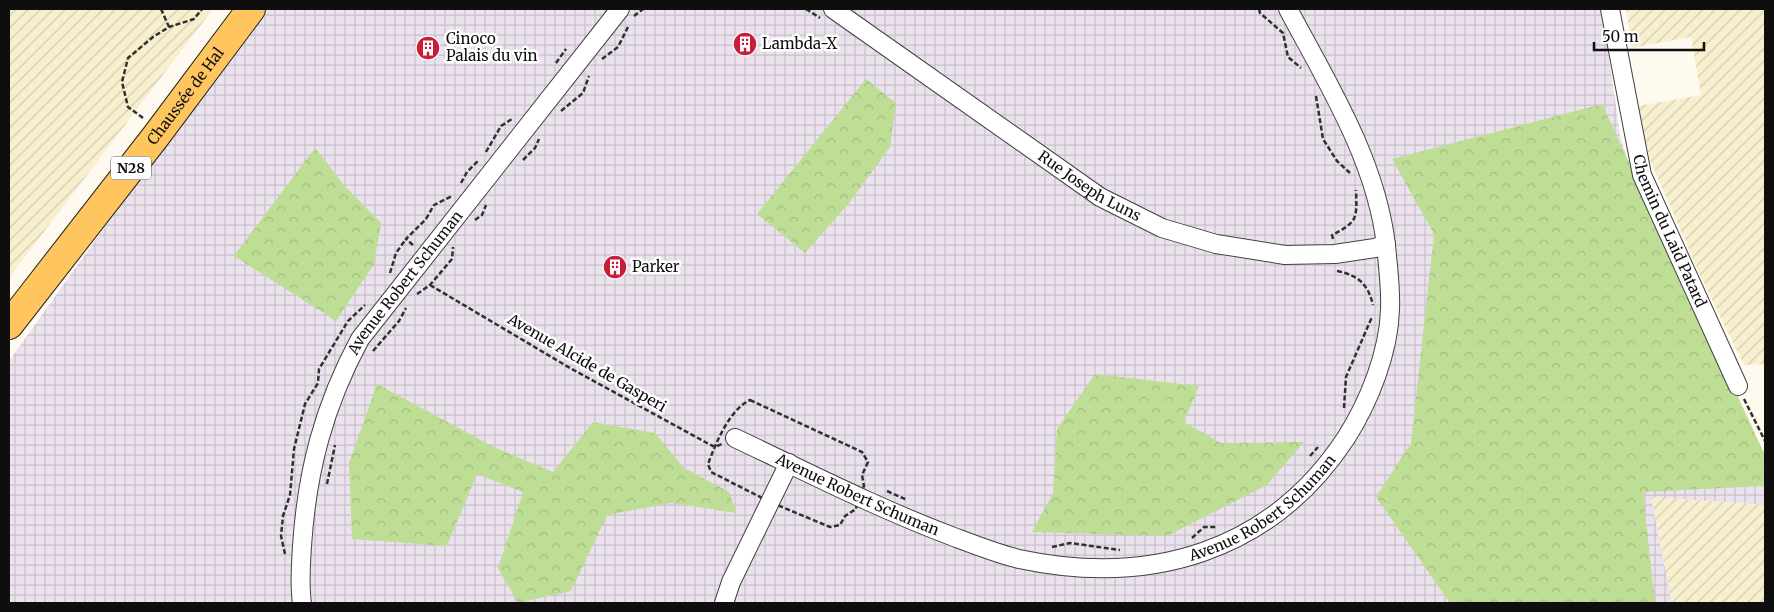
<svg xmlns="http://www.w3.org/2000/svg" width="1774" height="612" font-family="Merriweather,serif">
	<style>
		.industrial { fill: url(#industrial-grid) }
		.farmland { fill: url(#farmland-furrows) }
		.forest { fill: url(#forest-crowns) }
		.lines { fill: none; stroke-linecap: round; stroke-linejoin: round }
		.street-casing { stroke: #414141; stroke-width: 20 }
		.primary-casing { stroke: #1f1f1f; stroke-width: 30 }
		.path { stroke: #303030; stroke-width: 2.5; stroke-dasharray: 5 2.5; stroke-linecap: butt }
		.street { stroke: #fff; stroke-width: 18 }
		.primary { stroke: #ffc660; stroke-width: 28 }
		.labels { text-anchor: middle; stroke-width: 5; stroke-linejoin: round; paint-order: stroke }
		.shield { fill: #fff; stroke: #565656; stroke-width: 1 }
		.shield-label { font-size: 14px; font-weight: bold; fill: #0e0e0e }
		.poi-label { font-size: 15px; fill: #0e0e0e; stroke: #fff; text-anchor: start }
		.street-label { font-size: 15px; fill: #0e0e0e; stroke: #fff }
	</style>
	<defs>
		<pattern id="industrial-grid" width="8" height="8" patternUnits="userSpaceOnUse" patternTransform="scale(1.25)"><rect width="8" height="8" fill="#ebe2ed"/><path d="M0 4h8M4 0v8" fill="none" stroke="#c8c1ca"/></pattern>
		<pattern id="farmland-furrows" width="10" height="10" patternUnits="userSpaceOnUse" patternTransform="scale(1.25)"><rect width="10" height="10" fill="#f7efce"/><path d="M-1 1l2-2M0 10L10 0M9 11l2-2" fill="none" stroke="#d3ccb0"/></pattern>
		<pattern id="forest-crowns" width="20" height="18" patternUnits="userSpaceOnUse" patternTransform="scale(1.25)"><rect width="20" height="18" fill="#bede95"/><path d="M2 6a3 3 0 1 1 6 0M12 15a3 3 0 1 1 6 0" fill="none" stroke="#a2bd7f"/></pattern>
	</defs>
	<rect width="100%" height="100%" fill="#fffaf0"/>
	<!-- industrial -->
	<path class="industrial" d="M266,9H1602L1620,135L1634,183L1765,472V505L1651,497L1672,603H9V361L214,74Z"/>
	<!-- farmland -->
	<path class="farmland" d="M9,9H213L9,278Z
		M1626,9H1765V364L1744,365L1701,277L1650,160L1638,106L1701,95L1691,37L1632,48Z
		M1651,497L1765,505V603H1672Z"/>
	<!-- forest -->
	<path class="forest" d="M866,79L896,103L890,147L850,202L805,253L757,214Z
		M1602,104L1765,455V486L1643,492L1655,603H1450L1376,497L1411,443L1434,234L1392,159Z
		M315,148L343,184L381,223L374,264L336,321L234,256Z
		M1095,374L1199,386L1184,422L1221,443L1304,442L1267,485L1167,536L1032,532L1053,493L1057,429Z
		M377,384L494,447L553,472L593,422L655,433L684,468L729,492L737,513L671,503L607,515L571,591L518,603L498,568L523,492L477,474L447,546L352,539L349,463Z"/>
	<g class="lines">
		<!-- street casing -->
		<g class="street-casing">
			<g id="street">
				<path id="s1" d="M833,9L1100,197L1162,228L1216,244L1285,255L1335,254L1375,248L1386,244"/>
				<path id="s2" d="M1610,9L1642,175L1738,386"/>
				<path id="s3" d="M735,438C807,472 879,509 954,537C975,545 998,554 1019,559C1150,587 1271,552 1346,438C1369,402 1389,352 1390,309C1391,289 1388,266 1386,246C1377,162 1327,82 1288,9"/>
				<path id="s4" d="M302,603C299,584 301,565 302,546C307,470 324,406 360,339L620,9"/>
				<path d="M724,603L731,582L789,463"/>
			</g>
		</g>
		<!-- primary casing -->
		<g class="primary-casing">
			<g id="primary">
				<path id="s5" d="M9,325L156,136L251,9"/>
			</g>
		</g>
		<!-- path -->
		<path class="path" d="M161,9L169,27
			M806,9L820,18
			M1259,9L1260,13L1283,33L1288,57L1301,68
			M634,16L643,9
			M602,59L618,47L628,27
			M556,63L566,49
			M1316,96L1323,139L1337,161L1350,173
			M561,111L583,93L589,76
			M143,118L128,107L122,82L128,58L153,37L169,27L194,19L202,9
			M486,152L501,126L512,119
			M523,160L535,148L539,139
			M461,183L467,172L479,160
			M475,220L482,215L486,205
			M1333,239L1332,235C1358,222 1357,218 1356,190
			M413,245L406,239L426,219L434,205L452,196
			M1337,271C1358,275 1368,284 1373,305
			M390,273L396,253L406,239
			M430,285L570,368L707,443L715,447L722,444
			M417,294L430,285L452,259L453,247
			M373,351L399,321L406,308
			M1744,399L1765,441
			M750,400L862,452L868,462L862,475L864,486L858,496L856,509L845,516L840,525L830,527L770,502L711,472L708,464C716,443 729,410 750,400Z
			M1344,408L1346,377L1372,317
			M1310,456L1318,447
			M327,484L335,445
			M887,491L907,500
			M1192,538L1204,527H1217
			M1052,547L1070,543L1120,550
			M285,554L281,536L283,516L290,495L294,449L305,404L318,383L319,369L348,321L365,305"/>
		<!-- street -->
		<use href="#street" class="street"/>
		<!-- primary -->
		<use href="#primary" class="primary"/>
	</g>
	<!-- icons -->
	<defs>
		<g id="building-disc" transform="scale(1.25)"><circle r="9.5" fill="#c71d38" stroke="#fff"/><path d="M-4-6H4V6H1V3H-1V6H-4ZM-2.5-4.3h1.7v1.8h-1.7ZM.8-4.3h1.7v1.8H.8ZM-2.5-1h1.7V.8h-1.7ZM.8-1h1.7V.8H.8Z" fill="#fff"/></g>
	</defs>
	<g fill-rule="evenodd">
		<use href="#building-disc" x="745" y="44"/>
		<use href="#building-disc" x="428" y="48"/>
		<use href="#building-disc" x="615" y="267"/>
	</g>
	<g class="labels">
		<!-- shield labels -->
		<rect class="shield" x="111" y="156.5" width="40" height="23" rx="4"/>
		<g class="shield-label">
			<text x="131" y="173">N28</text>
		</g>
		<!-- poi labels -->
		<g class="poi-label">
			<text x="446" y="44">Cinoco<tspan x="446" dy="17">Palais du vin</tspan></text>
			<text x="762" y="49">Lambda-X</text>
			<text x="632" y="272">Parker</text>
		</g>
		<!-- street labels -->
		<g class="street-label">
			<text dy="5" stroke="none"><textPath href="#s5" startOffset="289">Chaussée de Hal</textPath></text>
			<text dy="5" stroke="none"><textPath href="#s1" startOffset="312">Rue Joseph Luns</textPath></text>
			<text dy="5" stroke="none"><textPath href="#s2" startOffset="231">Chemin du Laid Patard</textPath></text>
			<text dy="5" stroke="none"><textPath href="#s4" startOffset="346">Avenue Robert Schuman</textPath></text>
			<text transform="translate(587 363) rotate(30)" y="5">Avenue Alcide de Gasperi</text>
			<text dy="5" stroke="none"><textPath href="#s3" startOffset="135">Avenue Robert Schuman</textPath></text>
			<text dy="5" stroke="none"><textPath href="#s3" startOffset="570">Avenue Robert Schuman</textPath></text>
		</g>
	</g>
	<!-- border -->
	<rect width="1774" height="612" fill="none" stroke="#0e0e0e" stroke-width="20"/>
	<!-- scale -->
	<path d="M1594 42v8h110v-8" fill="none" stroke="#0e0e0e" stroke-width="2.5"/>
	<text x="1602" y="42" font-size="15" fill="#0e0e0e" stroke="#ffffff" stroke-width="4" paint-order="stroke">50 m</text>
</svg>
